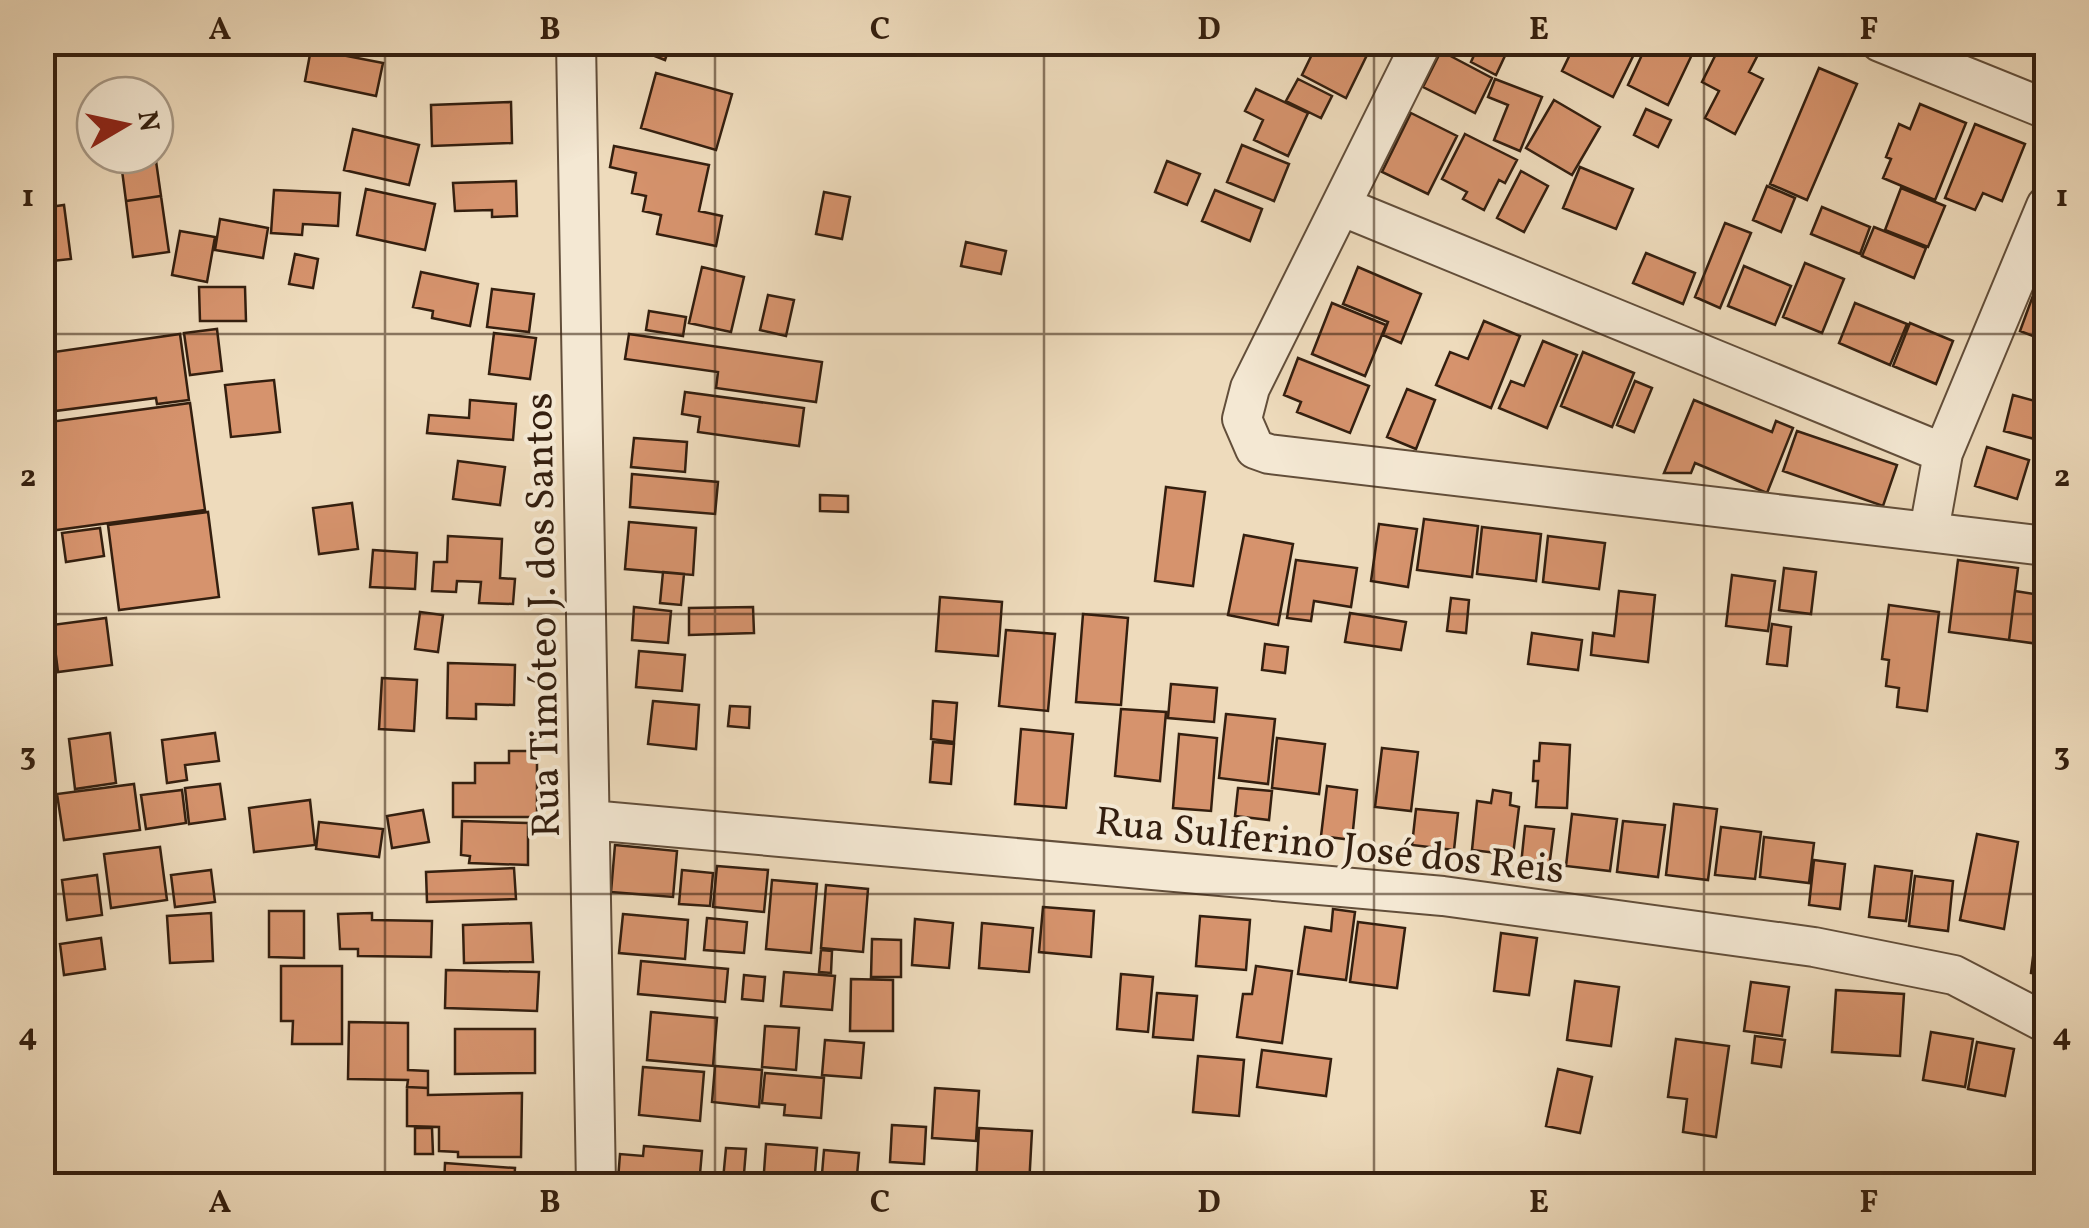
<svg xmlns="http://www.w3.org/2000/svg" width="2089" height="1228" font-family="Vollkorn,serif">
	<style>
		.building { fill: #d6936d; stroke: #341f0f; stroke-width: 2.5 }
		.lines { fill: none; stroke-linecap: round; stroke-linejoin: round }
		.minor-casing { stroke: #624e3a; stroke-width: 42 }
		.minor { stroke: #f4e8d3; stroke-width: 38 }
		.grid { fill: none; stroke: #341f0f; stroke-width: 2.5; stroke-opacity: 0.55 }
		.labels { text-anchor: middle; stroke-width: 8; stroke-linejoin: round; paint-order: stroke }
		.street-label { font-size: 40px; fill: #341f0f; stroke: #f4e8d3 }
		.neatline { fill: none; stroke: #341f0f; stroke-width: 4 }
		.grid-label { font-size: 32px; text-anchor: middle; font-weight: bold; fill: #341f0f }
	</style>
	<rect width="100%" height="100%" fill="#eedbbc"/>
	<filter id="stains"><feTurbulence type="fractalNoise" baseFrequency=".002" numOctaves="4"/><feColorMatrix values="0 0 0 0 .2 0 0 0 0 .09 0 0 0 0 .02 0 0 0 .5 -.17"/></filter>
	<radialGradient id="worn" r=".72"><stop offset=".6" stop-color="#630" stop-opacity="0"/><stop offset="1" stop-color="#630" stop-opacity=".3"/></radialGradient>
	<!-- building -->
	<path class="building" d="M619,42H671L665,60Z
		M1255,42H1293L1288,55Z
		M1318,42H1341L1367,55L1346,98L1302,75Z
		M1480,42L1510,45L1496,75L1471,62Z
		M1576,42H1640L1613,97L1562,71Z
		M1648,42H1698L1668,105L1628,85Z
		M1722,42L1763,45L1749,72L1763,79L1735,134L1705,118L1719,91L1702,82Z
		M311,49L383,63L376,96L305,81Z
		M1441,51L1492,78L1475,113L1423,87Z
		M1819,68L1857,84L1807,200L1770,184Z
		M656,73L732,94L716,150L641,128Z
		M1298,79L1332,96L1321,118L1286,101Z
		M1495,79L1542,97L1520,151L1494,140L1508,105L1488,97Z
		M146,84L147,95H116L115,88Z
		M1256,89L1308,113L1288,156L1254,140L1263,120L1245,111Z
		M1554,100L1600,127L1572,175L1526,148Z
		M511,102L512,143L432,146L431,105Z
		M1920,104L1966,123L1935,200L1883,178L1891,159L1886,157L1899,124L1910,129Z
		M1646,109L1671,120L1658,147L1634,135Z
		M1411,113L1457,136L1428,194L1382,172Z
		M1975,124L2025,144L2002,201L1983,193L1975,210L1945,198Z
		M353,129L419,145L409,185L344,170Z
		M1465,134L1517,160L1505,183L1499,180L1484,210L1463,199L1467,192L1442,179Z
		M1242,145L1289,164L1274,201L1227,182Z
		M614,146L709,165L699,211L722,216L716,246L657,234L661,215L643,211L646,196L632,193L636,173L610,167Z
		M155,154L161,196L126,201L120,155Z
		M1167,161L1200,174L1187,205L1155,192Z
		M1580,167L1633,189L1616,229L1563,208Z
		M1521,171L1548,186L1524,232L1497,218Z
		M516,181L517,216L492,217V210L455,211L453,183Z
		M1767,186L1795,198L1781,232L1753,220Z
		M1901,188L1945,206L1928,247L1885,230Z
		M366,189L435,204L425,250L357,235Z
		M274,190L340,193L338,226L303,224L302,235L271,233Z
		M1215,190L1262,209L1250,241L1202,221Z
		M824,192L850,197L842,239L816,234Z
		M161,196L169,252L133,257L126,201Z
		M64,205L71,259L42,262V208Z
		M1822,207L1870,227L1860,254L1811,234Z
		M220,219L268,228L263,258L215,250Z
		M1725,223L1751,233L1720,308L1695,297Z
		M1874,227L1926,248L1914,278L1862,256Z
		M180,231L215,237L207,282L172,275Z
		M966,242L1006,251L1001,274L961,266Z
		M1646,253L1695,273L1683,304L1633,283Z
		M295,254L318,259L313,288L289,284Z
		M2046,260V341L2020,331Z
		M1805,263L1844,279L1822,333L1783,317Z
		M1744,266L1791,286L1775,325L1728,306Z
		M702,267L744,277L731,332L689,323Z
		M1358,267L1421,294L1401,343L1383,335L1388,322L1343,304Z
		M421,272L478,284L470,326L432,318L433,311L413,307Z
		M199,287H245L246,321H200Z
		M492,289L534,294L529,332L487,327Z
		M768,295L794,300L786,336L760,330Z
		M1332,303L1386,325L1365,376L1312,354Z
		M1855,303L1907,324L1890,365L1839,343Z
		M649,311L686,317L683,336L646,330Z
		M1484,321L1520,336L1491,408L1436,385L1450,352L1468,359Z
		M1910,323L1953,341L1936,384L1893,366Z
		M217,329L222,371L190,375L184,333Z
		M494,333L536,338L530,379L489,374Z
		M180,334L189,400L157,404L156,398L55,411L47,353Z
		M629,334L822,362L816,402L716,388L718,372L625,359Z
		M1543,341L1577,355L1547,428L1499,408L1511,381L1524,386Z
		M1583,352L1634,373L1612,427L1561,406Z
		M1298,358L1369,386L1350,433L1297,412L1301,402L1284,395Z
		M274,380L280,432L231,437L225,385Z
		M1635,381L1652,388L1634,432L1617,425Z
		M1407,389L1435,400L1416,449L1387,437Z
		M685,392L804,408L799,446L698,432L700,417L682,414Z
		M2013,395L2046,404V442L2004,431Z
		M470,400L516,404L513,440L427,433L429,415L469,418Z
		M1694,400L1772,432L1776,421L1793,428L1767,493L1695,463L1691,473H1664Z
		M190,403L205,510L42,532V423Z
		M1797,431L1897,465L1883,506L1783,471Z
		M634,438L687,442L685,472L631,467Z
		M1987,447L2029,460L2017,499L1975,486Z
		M458,461L505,467L500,505L453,499Z
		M632,474L718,482L715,514L630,507Z
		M1166,487L1205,492L1193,586L1155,581Z
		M820,495L848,496V512L820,511Z
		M352,503L358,549L319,554L313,508Z
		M208,512L219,597L119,610L108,525Z
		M1424,519L1478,526L1472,577L1417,570Z
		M629,522L696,528L693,575L625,569Z
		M1379,524L1417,529L1408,587L1371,581Z
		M1482,527L1541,534L1536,581L1477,574Z
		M100,528L104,556L66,562L62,533Z
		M1244,535L1293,544L1278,625L1228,615Z
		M448,536L502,539L500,578L515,579L513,604L479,603L481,582L457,581L456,592L432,591L434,562H447Z
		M1548,536L1605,543L1599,589L1543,582Z
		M373,550L417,553L415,589L370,587Z
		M1296,560L1357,568L1351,607L1314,601L1311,621L1287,618Z
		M1958,560L2018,568L2009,640L1949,632Z
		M1784,568L1816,572L1811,614L1779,610Z
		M663,572L684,574L681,605L660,603Z
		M1732,575L1775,581L1768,631L1726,626Z
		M1619,591L1655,595L1648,662L1591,655L1593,633L1614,636Z
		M2015,591L2046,596V645L2009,640Z
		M940,597L1002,602L998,656L936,651Z
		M1451,598L1469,600L1466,633L1447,631Z
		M1889,605L1939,612L1927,711L1897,707L1899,688L1886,686L1889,660L1882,659Z
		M634,607L671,611L668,643L632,640Z
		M753,607L754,633L689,635V608Z
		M420,612L443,615L438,652L415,649Z
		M1350,613L1406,622L1401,650L1345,642Z
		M1083,614L1128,618L1121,705L1076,702Z
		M106,618L112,665L58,672L52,625Z
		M1772,624L1791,627L1787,666L1767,664Z
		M1006,630L1055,634L1048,711L999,706Z
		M1532,633L1582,640L1578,670L1528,664Z
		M1265,644L1288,647L1285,673L1262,670Z
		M639,651L685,655L682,691L636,687Z
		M448,663L515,665L514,705L476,704V719L447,718Z
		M382,678L417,680L414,731L379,729Z
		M1171,684L1217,688L1214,722L1168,718Z
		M653,701L699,705L696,749L648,744Z
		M933,701L957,703L954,742L931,739Z
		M730,706L750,707L749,728L728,726Z
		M1121,709L1166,712L1160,781L1115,776Z
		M1226,714L1275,719L1268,784L1219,778Z
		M1021,729L1073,734L1066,808L1015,804Z
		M110,733L116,783L75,789L69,739Z
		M215,733L219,761L185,765L187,780L167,783L162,740Z
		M1179,734L1217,738L1211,811L1173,808Z
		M1277,738L1325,744L1319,794L1272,788Z
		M933,742L954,744L951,784L930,782Z
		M1540,743L1570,745L1567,808L1536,807L1538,781H1533L1534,761H1539Z
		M1382,748L1418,752L1411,811L1375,807Z
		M509,751H537V817H453V783H475V763H509Z
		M134,784L140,830L64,840L57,794Z
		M220,784L225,819L189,824L185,788Z
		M1327,786L1357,790L1352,840L1321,836Z
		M1238,788L1272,791L1269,820L1235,816Z
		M182,790L186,823L146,829L141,795Z
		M1493,790L1511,793L1510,805L1519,807L1513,855L1472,850L1477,801L1491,803Z
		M310,800L315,845L254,852L249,808Z
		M1674,804L1717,809L1708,880L1666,875Z
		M1416,809L1458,813L1454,850L1412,845Z
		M423,810L429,842L392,848L387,816Z
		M1572,814L1617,819L1610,871L1566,866Z
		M462,821L528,823V865L469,863L470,856L461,855Z
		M1623,821L1665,825L1658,877L1617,872Z
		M319,822L383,829L379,857L316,849Z
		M1525,826L1554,829L1549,868L1521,865Z
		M1721,827L1761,832L1755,879L1715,875Z
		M1977,834L2018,842L2004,929L1960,920Z
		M1764,837L1814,843L1809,883L1760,877Z
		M615,845L677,851L673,897L611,892Z
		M160,847L167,900L111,908L104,854Z
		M1814,860L1845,864L1840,909L1809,905Z
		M717,866L768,870L764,912L713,907Z
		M1875,866L1912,871L1906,921L1869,917Z
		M514,868L516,899L427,902L426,872Z
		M211,870L215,902L175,907L171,875Z
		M682,870L713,873L710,906L679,904Z
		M97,875L102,915L67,920L62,880Z
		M1915,876L1953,881L1948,931L1909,926Z
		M772,880L817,884L811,953L766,949Z
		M826,885L868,889L863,952L821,948Z
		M1043,907L1094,911L1091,957L1039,952Z
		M1333,909L1355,912L1346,980L1298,974L1305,927L1331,931Z
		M2039,910L2046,911V975L2031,973Z
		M269,911H304V958L269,957Z
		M211,913L213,961L170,963L167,916Z
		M372,913V920L432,921L431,957L358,956V949H340L338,914Z
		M623,914L688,920L685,959L619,953Z
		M1200,916L1250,920L1246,970L1196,966Z
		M707,918L747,922L744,953L704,950Z
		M915,919L953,923L949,968L912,965Z
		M1358,922L1405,928L1397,988L1350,982Z
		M531,923L533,962L464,963L463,925Z
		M982,923L1033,928L1029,972L979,968Z
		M1501,933L1537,938L1529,995L1494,991Z
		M101,938L105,969L64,975L60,944Z
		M872,939L901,940V977H871Z
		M821,950L832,951L831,973L819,972Z
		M641,961L728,969L725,1002L638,994Z
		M281,966H342V1044H292L293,1021H281Z
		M1256,966L1292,971L1282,1043L1237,1037L1243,994H1252Z
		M446,970L539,972L537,1011L445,1008Z
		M784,972L835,976L832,1010L781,1006Z
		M1121,974L1153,977L1148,1032L1117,1029Z
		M744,975L765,977L763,1001L742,999Z
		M851,979L893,980V1031H850Z
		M1575,981L1619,987L1611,1046L1567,1040Z
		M1751,982L1789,987L1782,1036L1744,1031Z
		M1836,990L1904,994L1900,1056L1832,1052Z
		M1157,993L1197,996L1193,1040L1153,1037Z
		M651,1012L717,1018L713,1066L647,1060Z
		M349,1022L408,1023V1070L428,1071V1088L407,1087L408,1080L348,1079Z
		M765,1026L799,1028L796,1070L762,1067Z
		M455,1029H535V1073L455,1074Z
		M1931,1032L1973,1039L1965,1087L1923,1080Z
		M1755,1036L1785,1040L1781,1067L1752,1063Z
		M1676,1039L1729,1046L1716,1137L1683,1132L1687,1099L1668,1097Z
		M825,1040L864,1043L861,1078L822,1075Z
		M1977,1042L2014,1049L2005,1096L1968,1089Z
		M1262,1050L1331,1059L1326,1096L1257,1087Z
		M1198,1056L1244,1060L1239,1116L1193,1112Z
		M715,1066L762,1070L759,1107L712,1102Z
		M643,1067L704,1072L700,1121L639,1115Z
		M1558,1069L1592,1077L1580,1133L1546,1126Z
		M765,1073L824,1078L821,1118L784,1115L785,1105L762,1103Z
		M407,1087L428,1088V1095L522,1093L521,1157H458V1152L439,1151V1127L407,1126Z
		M935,1088L979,1091L976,1141L932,1138Z
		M892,1125L926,1127L924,1164L890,1162Z
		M415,1128H432L433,1154H415Z
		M979,1128L1032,1131L1029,1186H976Z
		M766,1144L817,1148L814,1186H763Z
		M644,1146L702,1151L699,1185L702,1186L618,1180L620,1154L643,1156Z
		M726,1148L746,1149L743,1186H714L715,1180H723Z
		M824,1150L859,1153L856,1186H821Z
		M445,1163L515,1168L514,1186H444Z"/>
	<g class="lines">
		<!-- minor casing -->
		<g class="minor-casing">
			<path id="minor" d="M576,42L596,1186
				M1422,42L1250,388L1242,419L1255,449L1269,454L2046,546
				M1880,42L2046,109
				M1341,206L1943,453
				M1929,531L1943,453L2046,206
				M590,820L1443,896L1814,947L1954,975L2046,1023"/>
		</g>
		<!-- minor -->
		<use href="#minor" class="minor"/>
	</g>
	<!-- grid -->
	<path class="grid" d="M385,42V1186M715,42V1186M1044,42V1186M1374,42V1186M1704,42V1186M42,334H2046M42,614H2046M42,894H2046"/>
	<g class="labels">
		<!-- street labels -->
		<g class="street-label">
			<text transform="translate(541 615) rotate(-91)" y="14">Rua Timóteo J. dos Santos</text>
			<text transform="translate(1330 844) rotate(6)" y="14">Rua Sulferino José dos Reis</text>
		</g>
	</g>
	<!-- margin -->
	<rect width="2089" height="1228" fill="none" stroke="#eedbbc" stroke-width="110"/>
	<!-- north arrow -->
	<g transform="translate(125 125) rotate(81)"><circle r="48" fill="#f4e8d3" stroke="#a79885" stroke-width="2.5"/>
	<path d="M0-8L18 38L0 25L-18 38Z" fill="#8f2418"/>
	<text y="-15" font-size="28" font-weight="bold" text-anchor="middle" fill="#341f0f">N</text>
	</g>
	<rect x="55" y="55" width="1979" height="1118" class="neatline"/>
	<g class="grid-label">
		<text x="220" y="39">A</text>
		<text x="550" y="39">B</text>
		<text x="880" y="39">C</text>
		<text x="1209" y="39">D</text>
		<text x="1539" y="39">E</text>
		<text x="1869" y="39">F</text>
		<text x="28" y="206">1</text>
		<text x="2062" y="206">1</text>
		<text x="28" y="486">2</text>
		<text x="2062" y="486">2</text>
		<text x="28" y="765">3</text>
		<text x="2062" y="765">3</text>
		<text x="28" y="1045">4</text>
		<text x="2062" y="1045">4</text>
		<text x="220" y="1212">A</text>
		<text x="550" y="1212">B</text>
		<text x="880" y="1212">C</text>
		<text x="1209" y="1212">D</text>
		<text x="1539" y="1212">E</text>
		<text x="1869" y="1212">F</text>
	</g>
	<rect width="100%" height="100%" filter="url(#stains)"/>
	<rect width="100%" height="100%" fill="url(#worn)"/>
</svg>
